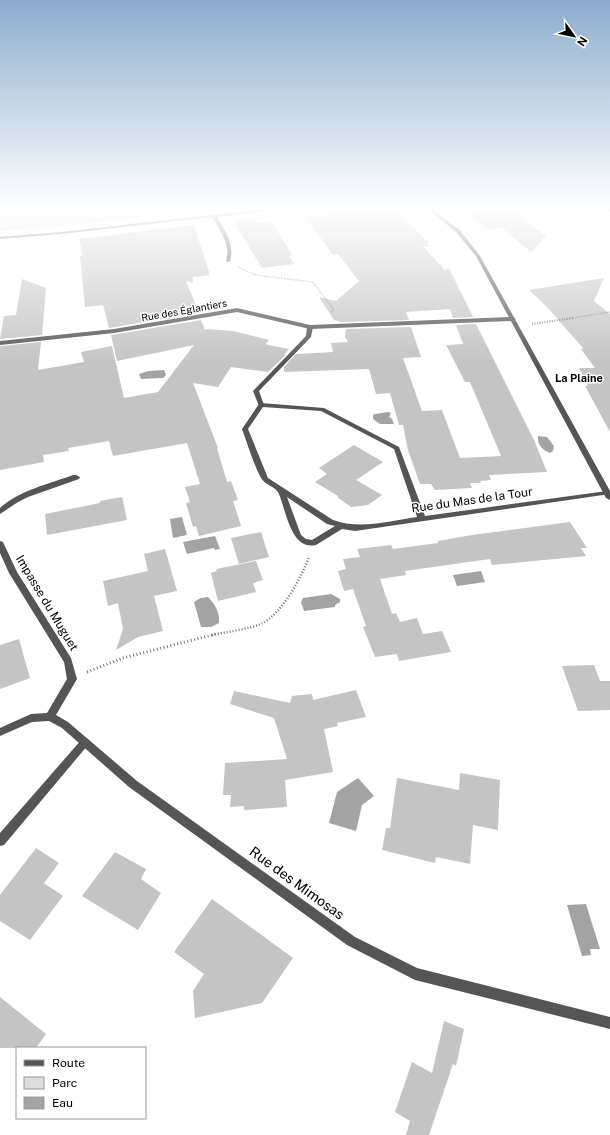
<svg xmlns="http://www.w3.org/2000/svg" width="610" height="1135" font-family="'Public Sans',sans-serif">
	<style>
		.green { fill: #dcdcdc }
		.water { fill: #a3a3a3 }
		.building { fill: #c4c4c4 }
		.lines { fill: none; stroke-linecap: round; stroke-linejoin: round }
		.path-far3 { stroke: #777; stroke-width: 1.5; stroke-dasharray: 0.5 1; stroke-linecap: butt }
		.path-far2 { stroke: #777; stroke-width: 2; stroke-dasharray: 1 1.5; stroke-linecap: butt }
		.path-far1 { stroke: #777; stroke-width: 2.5; stroke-dasharray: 1 2; stroke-linecap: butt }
		.path { stroke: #777; stroke-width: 3; stroke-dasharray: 1 2.5; stroke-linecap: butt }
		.service { fill: #555; fill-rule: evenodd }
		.pedestrian { fill: #555; fill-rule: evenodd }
		.minor { fill: #555; fill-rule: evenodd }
		.tertiary { fill: #555; fill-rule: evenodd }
		.labels { text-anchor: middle; stroke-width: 3; stroke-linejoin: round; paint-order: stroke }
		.far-street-label { font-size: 10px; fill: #000; stroke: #fff }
		.far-neighbourhood-label { font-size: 11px; font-weight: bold; fill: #000; stroke: #fff }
		.street-label { font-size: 12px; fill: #000; stroke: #fff }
		.near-street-label { font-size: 14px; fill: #000; stroke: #fff }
	</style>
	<rect width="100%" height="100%" fill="#fff"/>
	<!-- green -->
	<path class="green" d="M0,207H224L61,226L0,231Z"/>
	<!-- water -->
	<path class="water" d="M164,370L166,375L163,378L141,379L139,374L148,371Z
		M388,412L391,413L389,417L392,419L394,424H380L373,419V415L375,414Z
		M538,436L547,437L554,446L553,451L550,453C542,450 537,444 538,436Z
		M182,517L187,535L173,538L170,519Z
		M215,536L220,549L215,550L214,548L187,554L183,542Z
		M481,571L485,582L457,586L453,575Z
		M331,594L340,599V602L335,605V607L304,611L301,602L303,598Z
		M208,597C215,604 220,613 219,623L211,627H201L194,602L201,598Z
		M358,778L374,796L362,805L356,831L329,823L337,792Z
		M586,904L600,949H590L591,955L582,956L567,905Z"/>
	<!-- building -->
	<path class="building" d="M385,207L389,210L394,209L429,243H427L429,246L423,247L445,270L449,268L473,317L453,318L450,309L406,312L409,320L341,322L334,320L319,297L336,301L359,281L338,254L333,255L305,217Z
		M459,207H508L546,236L531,252L502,228L487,229Z
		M253,218L257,223L272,222L292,255L289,256L294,264L262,268L233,221Z
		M194,225L210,275L193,277V283L186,281L199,313L109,328L103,305L85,307L80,256H83L79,239Z
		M604,278L594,301L610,314V432L585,386H588L579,368H595L581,349L583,348L547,307L529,290Z
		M22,279L46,288L42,335L0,339L4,316L16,315Z
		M201,320L205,330L206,329L233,331L269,340L266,344L268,345L289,349L284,355H286L268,372L231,367L218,387L193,383L218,448H217L227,482L231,481L238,500L233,501L241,526L199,536L196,526L193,527L186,503L190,502L185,487L200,484L187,443L113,456L109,441L68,448L69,451L43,455L44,462L0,470V346L41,342L38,370L84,362L81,352L112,346L124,398L158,392L194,345L117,361L111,335Z
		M476,324L534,440L547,472L489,475L491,480L480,481L481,483H470L472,488L435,490L431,484H420L408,450L403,425H399L390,393L376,394L369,369L284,372V367L296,354L333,352L331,343L348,342L345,337L346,329L411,327L421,357L403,358L422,411L442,410L460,458L501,456L470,382H465L446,345L463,344L456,325Z
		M354,445L383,462L356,480L382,495L368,505L351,507L337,497L338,496L315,482L327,474L319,468Z
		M122,497L127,520L47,535L45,514L100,503V501Z
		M570,522L587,548H581L586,556L492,565L490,559L405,571L406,575L380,579L392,614L396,613L400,622L417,618L423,634L442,631L451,652L399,661L397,654L375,657L363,627L366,626L353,589L344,591L338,571L346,569L343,559L360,557L357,549L391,545L393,549L438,543V541L472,535Z
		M261,532L269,557L239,564L231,538Z
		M165,549L177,591L154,596L163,631L138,637L116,650L123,629L118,603L108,606L103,581L148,571L144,554Z
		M256,561L263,580L253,583L256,592L218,601L211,573L217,571L216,569Z
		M19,639L30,678L0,689V645Z
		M594,665L600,681H610V710L578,711L562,666Z
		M356,690L366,717L337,723L338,726L324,729L333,772L285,780L287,807L244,810V806L230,807L231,795H223L225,763L287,759L274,718L230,704L234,691L290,703L292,696L312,694L313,700Z
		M460,773L500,780L498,830L473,825L470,864L436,857L435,863L382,850L386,828H390L397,778L459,790Z
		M36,848L59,863L44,883L63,896L30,940L0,921V895Z
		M115,852L146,869L141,879L161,893L138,930L82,896Z
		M212,899L293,958L262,1003L195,1018L193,991L204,974L174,952Z
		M0,997L46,1034L36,1048H0Z
		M444,1021L464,1029L456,1066L453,1064L429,1135H406L410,1121L395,1112L412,1062L432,1073Z"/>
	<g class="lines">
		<!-- path-far3 -->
		<path class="path-far3" d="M238,267L255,275L313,282L334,310L331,312
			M566,319L610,312"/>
		<!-- path-far2 -->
		<path class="path-far2" d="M532,324L573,318"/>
		<!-- path-far1 -->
		<path class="path-far1" d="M212,635C225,632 250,629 261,624C282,614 301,578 309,557"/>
		<!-- path -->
		<path class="path" d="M87,672L123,658L216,634"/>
		<!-- service -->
		<path class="service" d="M85,738L88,739L90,742L88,745L4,845L0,846V833L82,739Z"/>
		<!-- pedestrian -->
		<path class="pedestrian" d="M310,325L313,327L311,337L259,391L264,405L263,406H259L253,391L306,336L307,327Z"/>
		<!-- minor -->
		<path class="minor" d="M282,207H292L290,208L217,217C225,231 235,244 230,261L228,262L226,261C231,244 220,231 212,217L61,234L0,239V237L61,232Z
			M602,207H606L610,209V212Z
			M237,308L310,325L513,317L516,319L513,321L310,329L237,312L114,333L0,345V341L114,329Z
			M261,403L324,408L399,447L425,516L607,491H610V494L355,531L342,529L316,545C290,551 286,508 278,492C274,486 265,485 261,478C253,463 248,445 242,429L259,404ZM263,407L321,411L394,449L417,517C390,521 359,530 333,520L268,478L248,429ZM287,497L327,524L335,526L312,540L306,539L301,535Z
			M73,475H76L80,477L79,479L28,497L18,502L0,514V508C20,490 49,484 73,475Z
			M0,541L3,542L17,572L71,658L77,679L56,715L68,722L137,781L355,937L417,968L610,1017V1029L415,980L347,945L129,787L62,728L49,721L32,722L0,736V728L31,714L47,713L67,679L64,662L9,573L0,553Z"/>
		<!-- tertiary -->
		<path class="tertiary" d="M425,207H429L460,230L480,256L610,491V500L606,498L476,256L456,232Z"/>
	</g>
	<!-- sky -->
	<linearGradient id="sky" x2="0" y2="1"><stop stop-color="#8cadcc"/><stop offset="0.57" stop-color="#fff"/><stop offset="1" stop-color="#fff" stop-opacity="0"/></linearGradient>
	<rect width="610" height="365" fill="url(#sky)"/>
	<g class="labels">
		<!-- far-street labels -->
		<g class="far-street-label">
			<text transform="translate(184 310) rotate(-10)" y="4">Rue des Églantiers</text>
		</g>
		<!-- far-neighbourhood labels -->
		<g class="far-neighbourhood-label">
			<text x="579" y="382">La Plaine</text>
		</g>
		<!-- street labels -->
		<g class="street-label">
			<text transform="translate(472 500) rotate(-8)" y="4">Rue du Mas de la Tour</text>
			<text transform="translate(47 603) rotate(59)" y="4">Impasse du Muguet</text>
		</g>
		<!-- near-street labels -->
		<g class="near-street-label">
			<text transform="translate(297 883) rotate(36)" y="5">Rue des Mimosas</text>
		</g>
	</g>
	<!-- legend -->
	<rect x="16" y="1047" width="130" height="72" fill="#ffffff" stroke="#999999"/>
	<rect x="24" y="1060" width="20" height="6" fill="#555555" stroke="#999999"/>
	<text x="52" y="1067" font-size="12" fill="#000000">Route</text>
	<rect x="24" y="1077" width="20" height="12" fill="#dcdcdc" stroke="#999999"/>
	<text x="52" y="1087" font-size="12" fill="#000000">Parc</text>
	<rect x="24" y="1097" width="20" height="12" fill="#a3a3a3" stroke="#999999"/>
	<text x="52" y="1107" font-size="12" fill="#000000">Eau</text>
	<!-- north arrow -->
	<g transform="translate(574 36) rotate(123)" stroke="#ffffff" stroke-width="3" paint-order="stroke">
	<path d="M0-3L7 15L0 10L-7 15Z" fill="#000000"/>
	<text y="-6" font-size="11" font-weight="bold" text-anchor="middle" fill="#000000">N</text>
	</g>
</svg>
